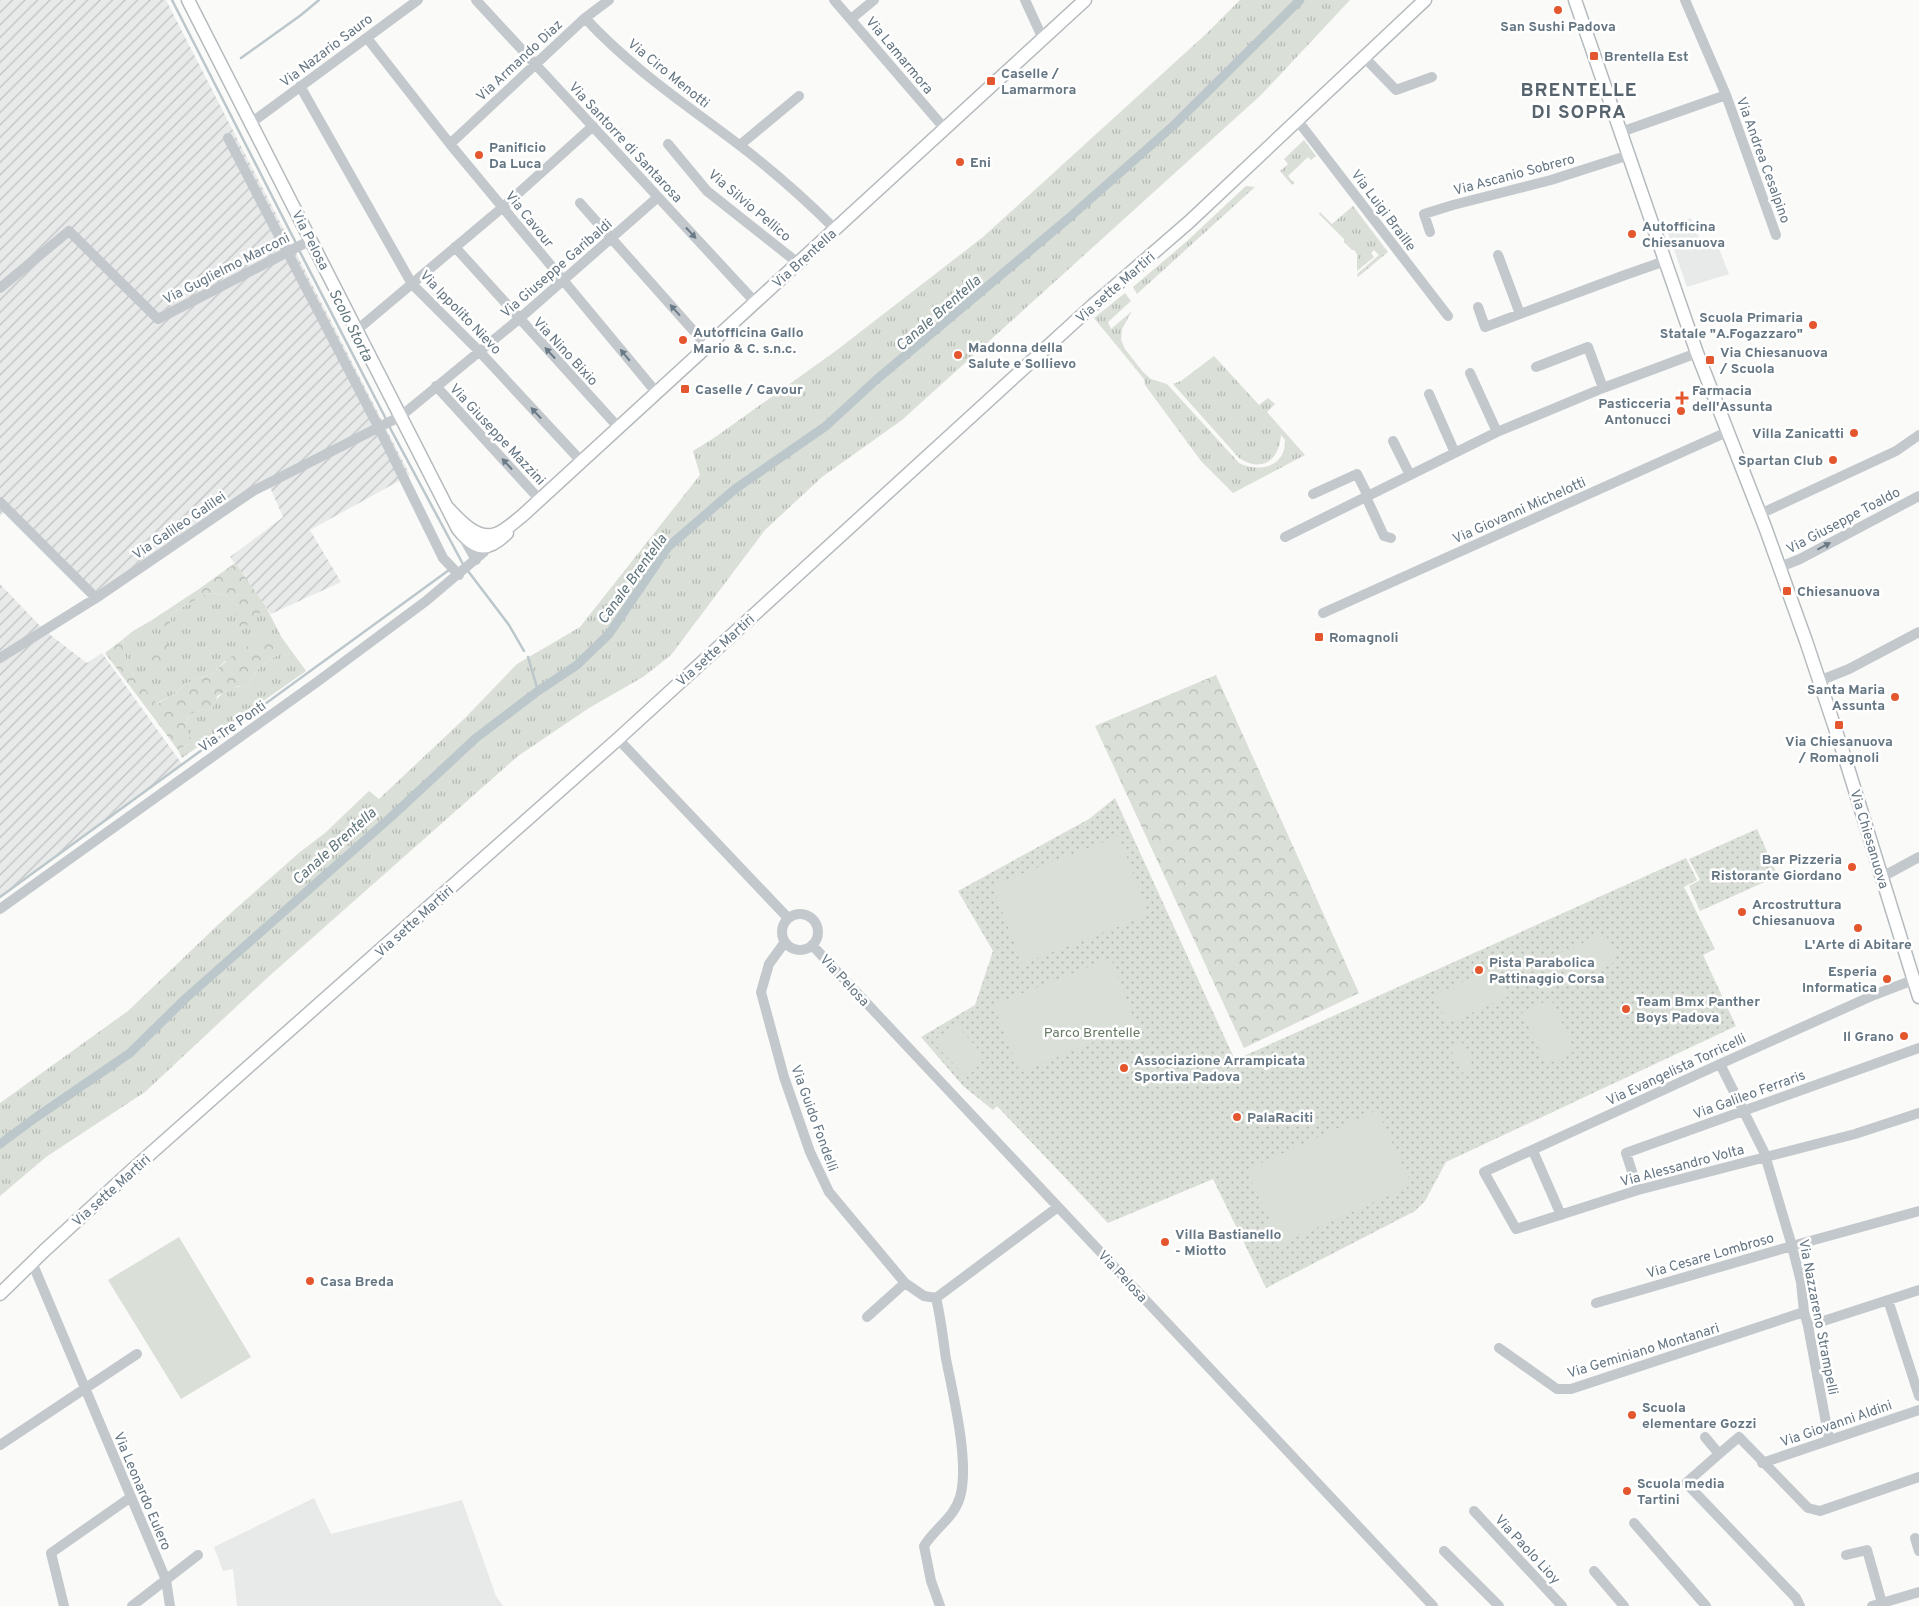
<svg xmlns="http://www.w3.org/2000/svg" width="1919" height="1606" font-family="Overpass,sans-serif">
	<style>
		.built { fill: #e8e9e9 }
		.industrial { fill: url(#industrial-furrows) }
		.grass { fill: url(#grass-tufts) }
		.forest { fill: url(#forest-crowns) }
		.park { fill: url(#park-dots) }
		.pitch { fill: #dadfd7 }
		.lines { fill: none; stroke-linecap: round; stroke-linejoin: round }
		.stream { stroke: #bbc7cb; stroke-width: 2.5 }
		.canal { stroke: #bbc7cb; stroke-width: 9 }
		.major-casing { stroke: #b5babe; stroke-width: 15 }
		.minor { stroke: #c3c8cc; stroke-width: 10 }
		.major { stroke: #fff; stroke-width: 12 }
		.oneway { fill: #6a7a87 }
		.poi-dot { fill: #e4572e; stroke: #fff; stroke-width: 2 }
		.labels { text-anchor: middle; stroke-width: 5; stroke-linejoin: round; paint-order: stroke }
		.poi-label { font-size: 14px; font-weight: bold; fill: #657683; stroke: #fff; text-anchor: start }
		.street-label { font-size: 14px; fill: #657683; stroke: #fff }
		.park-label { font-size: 14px; fill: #687a64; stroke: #fff }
		.water-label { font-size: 15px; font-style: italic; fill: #60757c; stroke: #fff }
		.district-label { font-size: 19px; font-weight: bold; letter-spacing: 1px; fill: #57646e; stroke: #fff }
	</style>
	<defs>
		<pattern id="industrial-furrows" width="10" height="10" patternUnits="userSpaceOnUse" patternTransform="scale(1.25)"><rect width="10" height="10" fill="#e8e9e9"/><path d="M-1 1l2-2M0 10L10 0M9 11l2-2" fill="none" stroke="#c0c1c2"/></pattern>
		<pattern id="grass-tufts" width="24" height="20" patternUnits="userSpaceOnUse" patternTransform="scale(1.25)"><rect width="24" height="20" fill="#dadfd7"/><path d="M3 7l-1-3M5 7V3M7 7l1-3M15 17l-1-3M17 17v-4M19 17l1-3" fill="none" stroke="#b4b9b4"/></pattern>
		<pattern id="forest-crowns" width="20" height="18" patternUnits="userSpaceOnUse" patternTransform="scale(1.25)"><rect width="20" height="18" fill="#dadfd7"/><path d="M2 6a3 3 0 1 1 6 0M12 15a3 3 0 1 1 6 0" fill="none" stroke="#b4b9b4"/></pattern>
		<pattern id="park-dots" width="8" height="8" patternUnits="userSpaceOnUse" patternTransform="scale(1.25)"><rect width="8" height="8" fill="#dadfd7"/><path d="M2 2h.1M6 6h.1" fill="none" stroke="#b4b9b4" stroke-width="1.8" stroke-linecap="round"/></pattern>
	</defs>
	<rect width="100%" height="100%" fill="#fafaf8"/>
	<!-- built -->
	<path class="built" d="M1691,218L1702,245L1716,241L1729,274L1687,287L1666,227Z
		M314,1498L331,1534L462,1500L496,1596L503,1606H237L233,1569L223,1571L214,1547Z"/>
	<!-- industrial -->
	<path class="industrial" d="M0,0H166L410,475L310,530L341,582L271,614L230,557L283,517L268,483L93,599L5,512L0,516Z
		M0,584L44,630L87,663L102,653L182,764L0,897Z"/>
	<!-- grass -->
	<path class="grass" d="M1240,0H1350L1261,95L902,420L822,477L765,530L671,655L643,677L589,708L518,756L267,978L145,1092L46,1157L0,1196V1103L128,1011L223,920L300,852L325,833L369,791L379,799L466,717L517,664L580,627L700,475L693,451L714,438L837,350L983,237L1206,34Z
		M1304,140L1316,156L1311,160L1308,157L1288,176L1294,183L1292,185L1280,171L1288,164L1284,159Z
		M1246,186L1255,187L1137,294L1133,287L1186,242Z
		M1353,206L1388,252L1358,277L1357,274L1379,255L1374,250L1371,253L1374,257L1357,271V254L1354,250H1352L1344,242V239L1319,214L1320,212L1332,224Z
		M1125,293L1131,301L1108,322L1111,329L1132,311L1122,329L1121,340L1125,349L1143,372L1151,379L1167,384L1239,463C1259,473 1286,467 1285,440L1281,435C1279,461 1262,473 1239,458L1173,384L1181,381L1214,356L1259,405L1268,398L1275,404L1267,412L1305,455L1233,493L1201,461L1145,385L1144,379L1094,318Z
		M208,593L226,595C233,603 237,609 236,621L243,628L266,607L282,638L306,671L182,758L178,750L190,743L185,725L190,714L203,709H211C216,698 224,690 237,687C242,686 244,687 249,685C255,669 265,662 280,654L225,661L213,673L185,684L176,693L156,704L128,668L122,640L133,631L152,620L151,625L170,623L172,613Z"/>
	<!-- forest -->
	<path class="forest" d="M235,563L266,607L244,628L237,626C235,613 235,605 226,595L208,593L172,613C170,624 171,627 160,626C157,626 154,626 151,625L152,620L199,589Z
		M267,636L282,647L280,654C265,662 255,669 249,685L244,687L238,686L217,696L216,704L211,709H203L190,714L185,725L191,739L190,743L178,750L105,653L122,640L128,668L157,704L176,693L185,684L213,673L235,653Z
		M166,643L171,648V656C164,662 156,663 148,667L144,664L143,657C149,650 156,644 166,643Z
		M1216,675L1359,993L1244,1048L1095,726Z"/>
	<!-- park -->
	<path class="park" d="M1115,798L1235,1060L1686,858L1697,880L1684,887L1715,949L1703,955L1736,1026L1446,1162L1425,1201L1415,1211L1266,1288L1213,1179L1108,1223L997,1106L993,1110L963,1086L921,1037L975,1005L993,951L958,891L1089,819Z
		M1757,829L1778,876L1700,911L1689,886L1700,880L1689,859Z"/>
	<!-- pitch -->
	<path class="pitch" d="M1119,836L1149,915L1022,964L992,885Z
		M1605,933L1617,961L1568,982L1556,955Z
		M1111,958L1136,1024L1020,1073L993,1005Z
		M1496,967L1509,996L1447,1024L1434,995Z
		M1551,999L1575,1051L1546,1065L1522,1012Z
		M955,1023L986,1058L966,1078L933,1042Z
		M1462,1042L1474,1068L1462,1073L1450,1047Z
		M1377,1110L1412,1185L1281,1244L1246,1170Z
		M179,1237L251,1357L181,1399L108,1280Z"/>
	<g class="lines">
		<!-- stream -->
		<path class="stream" d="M172,0L297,245
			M241,58L301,15L319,0
			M299,250L387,421
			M389,426L464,566
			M468,571L509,625L524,651
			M528,657L538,691
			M0,897L449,570"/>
		<!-- canal -->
		<path class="canal" d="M0,1144L35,1118L130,1053L186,998L391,817L476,738L538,691L577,665L609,634L668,547L735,489L826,426L876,380L1070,217L1174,125L1300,0"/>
		<!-- major casing -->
		<g class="major-casing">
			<path id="major" d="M188,0L458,529C475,550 487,553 507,533
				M1575,0L1697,353L1765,527L1806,641L1844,755L1919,997
				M447,507C458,519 477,541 496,534C505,531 514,522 522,516L1085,0
				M0,1294L44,1251L132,1170L618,739L1092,306L1189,222L1425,0"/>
		</g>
		<!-- minor -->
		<path class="minor" d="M476,0L755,302
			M834,0L945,129
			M1025,0L1043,39
			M585,18C630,67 685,104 738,144C772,170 805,199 835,229
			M851,19L874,0
			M367,38L450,144L656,392
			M1365,58L1396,90L1432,77
			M300,86L412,284L479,351L581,461
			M1726,95L1776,235
			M1298,121L1448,316
			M251,123L418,0
			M1621,132L1726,95L1685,0
			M228,138L379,428L443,558L459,575
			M450,144L585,18L609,0
			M668,144L707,191L798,263
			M740,145L799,96
			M580,203L707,346
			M1430,232L1424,214L1453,205L1551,180L1629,155
			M455,247L618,427
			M1498,255L1520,314
			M0,288L69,231L158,319L311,240
			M1478,307L1485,327L1625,275L1665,261
			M357,330L503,207L593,126
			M1536,367L1588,347L1603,388
			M1470,373L1497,432
			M436,386L540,500
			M1429,394L1455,453
			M1393,441L1410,475
			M1313,494L1357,474L1368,496
			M1366,497L1384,536L1391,538
			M0,502L96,598
			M1760,514L1896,451L1919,435
			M463,537L476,560
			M1285,537L1497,432L1603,388L1697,353
			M1780,567L1800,559L1919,496
			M1323,613L1727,432
			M0,658L96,598L253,491L401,416L519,319L658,197
			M1819,681L1849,669L1919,632
			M618,739L788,918
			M1882,877L1919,857
			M0,909L317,682L426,601L484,552L490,540
			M782 932a18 18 0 1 1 36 0a18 18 0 1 1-36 0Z
			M785,942L769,964L761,992L784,1077L810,1152L829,1192L905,1283L924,1296L936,1298L1058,1207
			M812,945L1433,1606
			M1913,980L1874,995L1720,1064L1484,1172L1516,1229L1638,1190L1855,1134L1919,1113
			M1720,1064L1764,1152L1792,1246L1801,1282L1804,1312L1808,1326L1829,1439
			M1533,1151L1561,1215
			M1638,1190L1626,1153L1919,1048
			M30,1264L34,1267L166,1580L170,1606
			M936,1298C941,1318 943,1339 946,1359C953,1394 970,1464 960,1497C954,1518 935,1528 924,1546L931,1581L940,1606
			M1888,1300L1919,1396
			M1596,1303L1792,1246L1919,1211
			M867,1317L905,1283
			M1808,1326L1919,1290
			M1499,1348L1557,1389H1571L1804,1312
			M1705,1437L1719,1454L1739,1437L1808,1508L1820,1511L1919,1477
			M0,1445L137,1354
			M1719,1454L1686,1483L1796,1598L1800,1606
			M1762,1463L1919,1410
			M1474,1511L1562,1606
			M1634,1523L1706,1606
			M1915,1538L1919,1551
			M1444,1551L1499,1606
			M1846,1555L1867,1550L1882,1603
			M1594,1571L1624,1606
			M64,1606L51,1553L131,1497
			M132,1606L198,1555
			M1872,1606L1919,1592"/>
		<!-- major -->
		<use href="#major" class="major"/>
	</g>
	<!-- one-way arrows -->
	<defs><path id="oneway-solid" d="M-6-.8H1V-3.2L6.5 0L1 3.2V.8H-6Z" transform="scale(1.25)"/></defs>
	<g class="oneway">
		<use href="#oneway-solid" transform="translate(691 233) rotate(47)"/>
		<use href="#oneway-solid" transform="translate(675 310) rotate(-132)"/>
		<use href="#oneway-solid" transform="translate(550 353) rotate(-133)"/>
		<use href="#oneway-solid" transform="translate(625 355) rotate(-130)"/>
		<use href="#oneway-solid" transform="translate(536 413) rotate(-133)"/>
		<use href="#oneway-solid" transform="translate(507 464) rotate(-133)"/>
		<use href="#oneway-solid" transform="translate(1824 546) rotate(-28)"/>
	</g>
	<!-- markers -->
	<g class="poi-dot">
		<circle cx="1558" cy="10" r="5"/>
		<rect x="1589" y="51" width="10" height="10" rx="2.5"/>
		<rect x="986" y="76" width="10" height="10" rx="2.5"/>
		<circle cx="479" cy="155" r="5"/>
		<circle cx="960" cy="162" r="5"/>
		<circle cx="1632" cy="234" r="5"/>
		<circle cx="1813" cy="325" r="5"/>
		<circle cx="683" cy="340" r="5"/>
		<circle cx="958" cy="355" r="5"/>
		<rect x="1705" y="355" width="10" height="10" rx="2.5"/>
		<rect x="680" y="384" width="10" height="10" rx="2.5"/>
		<path d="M1679.5 390.5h5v5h5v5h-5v5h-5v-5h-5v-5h5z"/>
		<circle cx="1681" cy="411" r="5"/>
		<circle cx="1854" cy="433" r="5"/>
		<circle cx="1833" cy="460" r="5"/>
		<rect x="1782" y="586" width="10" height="10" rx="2.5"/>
		<rect x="1314" y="632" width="10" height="10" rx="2.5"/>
		<circle cx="1895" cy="697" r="5"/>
		<rect x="1834" y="720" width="10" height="10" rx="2.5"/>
		<circle cx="1852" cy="867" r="5"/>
		<circle cx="1742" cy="912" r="5"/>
		<circle cx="1858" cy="928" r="5"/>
		<circle cx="1479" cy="970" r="5"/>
		<circle cx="1887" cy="979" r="5"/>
		<circle cx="1626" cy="1009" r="5"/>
		<circle cx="1904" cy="1036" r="5"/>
		<circle cx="1124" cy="1068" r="5"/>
		<circle cx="1237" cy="1117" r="5"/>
		<circle cx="1165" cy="1242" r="5"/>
		<circle cx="310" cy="1281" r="5"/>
		<circle cx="1632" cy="1415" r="5"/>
		<circle cx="1627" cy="1491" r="5"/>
	</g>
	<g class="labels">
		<!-- poi labels -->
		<g class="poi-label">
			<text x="1558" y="31" text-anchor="middle">San Sushi Padova</text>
			<text x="1604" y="61">Brentella Est</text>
			<text x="1001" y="78">Caselle /<tspan x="1001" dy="16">Lamarmora</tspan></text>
			<text x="489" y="152">Panificio<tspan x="489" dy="16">Da Luca</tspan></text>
			<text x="970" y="167">Eni</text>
			<text x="1642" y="231">Autofficina<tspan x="1642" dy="16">Chiesanuova</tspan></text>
			<text x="1803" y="322" text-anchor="end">Scuola Primaria<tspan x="1803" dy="16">Statale "A.Fogazzaro"</tspan></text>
			<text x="693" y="337">Autofficina Gallo<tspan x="693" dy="16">Mario &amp; C. s.n.c.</tspan></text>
			<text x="968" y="352">Madonna della<tspan x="968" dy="16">Salute e Sollievo</tspan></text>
			<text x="1720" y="357">Via Chiesanuova<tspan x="1720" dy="16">/ Scuola</tspan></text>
			<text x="695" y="394">Caselle / Cavour</text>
			<text x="1692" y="395">Farmacia<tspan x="1692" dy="16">dell'Assunta</tspan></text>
			<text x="1671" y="408" text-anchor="end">Pasticceria<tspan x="1671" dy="16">Antonucci</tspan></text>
			<text x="1844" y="438" text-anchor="end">Villa Zanicatti</text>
			<text x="1823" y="465" text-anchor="end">Spartan Club</text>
			<text x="1797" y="596">Chiesanuova</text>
			<text x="1329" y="642">Romagnoli</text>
			<text x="1885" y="694" text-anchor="end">Santa Maria<tspan x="1885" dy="16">Assunta</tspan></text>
			<text x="1839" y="746" text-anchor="middle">Via Chiesanuova<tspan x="1839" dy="16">/ Romagnoli</tspan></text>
			<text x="1842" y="864" text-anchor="end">Bar Pizzeria<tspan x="1842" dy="16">Ristorante Giordano</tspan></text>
			<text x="1752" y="909">Arcostruttura<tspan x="1752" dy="16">Chiesanuova</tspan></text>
			<text x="1858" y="949" text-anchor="middle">L'Arte di Abitare</text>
			<text x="1489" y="967">Pista Parabolica<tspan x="1489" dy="16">Pattinaggio Corsa</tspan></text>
			<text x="1877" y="976" text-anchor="end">Esperia<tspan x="1877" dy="16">Informatica</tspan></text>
			<text x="1636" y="1006">Team Bmx Panther<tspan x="1636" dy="16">Boys Padova</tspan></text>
			<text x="1894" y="1041" text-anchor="end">Il Grano</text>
			<text x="1134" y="1065">Associazione Arrampicata<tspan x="1134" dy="16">Sportiva Padova</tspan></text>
			<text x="1247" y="1122">PalaRaciti</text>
			<text x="1175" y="1239">Villa Bastianello<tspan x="1175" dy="16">- Miotto</tspan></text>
			<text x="320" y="1286">Casa Breda</text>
			<text x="1642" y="1412">Scuola<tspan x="1642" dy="16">elementare Gozzi</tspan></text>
			<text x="1637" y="1488">Scuola media<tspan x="1637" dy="16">Tartini</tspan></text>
		</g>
		<!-- street labels -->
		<g class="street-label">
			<text transform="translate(326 50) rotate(-37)" y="5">Via Nazario Sauro</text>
			<text transform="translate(900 55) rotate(50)" y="5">Via Lamarmora</text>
			<text transform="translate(519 60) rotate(-43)" y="5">Via Armando Diaz</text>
			<text transform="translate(669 73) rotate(39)" y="5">Via Ciro Menotti</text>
			<text transform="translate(626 142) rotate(47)" y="5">Via Santorre di Santarosa</text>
			<text transform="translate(1764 160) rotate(70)" y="5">Via Andrea Cesalpino</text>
			<text transform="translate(1514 174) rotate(-15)" y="5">Via Ascanio Sobrero</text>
			<text transform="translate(750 205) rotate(40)" y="5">Via Silvio Pellico</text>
			<text transform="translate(1384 210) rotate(53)" y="5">Via Luigi Braille</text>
			<text transform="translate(530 219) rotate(51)" y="5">Via Cavour</text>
			<text transform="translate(311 240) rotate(63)" y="5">Via Pelosa</text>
			<text transform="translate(804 258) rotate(-42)" y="5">Via Brentella</text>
			<text transform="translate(226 268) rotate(-27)" y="5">Via Guglielmo Marconi</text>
			<text transform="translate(556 268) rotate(-41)" y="5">Via Giuseppe Garibaldi</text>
			<text transform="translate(1115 287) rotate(-41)" y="5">Via sette Martiri</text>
			<text transform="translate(461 312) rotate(46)" y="5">Via Ippolito Nievo</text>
			<text transform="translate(566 351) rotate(47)" y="5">Via Nino Bixio</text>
			<text transform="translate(498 434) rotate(47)" y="5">Via Giuseppe Mazzini</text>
			<text transform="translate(1519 510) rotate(-24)" y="5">Via Giovanni Michelotti</text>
			<text transform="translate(1843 520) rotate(-28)" y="5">Via Giuseppe Toaldo</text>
			<text transform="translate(179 525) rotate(-34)" y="5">Via Galileo Galilei</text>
			<text transform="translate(715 650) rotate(-42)" y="5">Via sette Martiri</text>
			<text transform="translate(232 726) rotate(-35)" y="5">Via Tre Ponti</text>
			<text transform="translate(1870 839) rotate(73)" y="5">Via Chiesanuova</text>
			<text transform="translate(414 921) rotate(-42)" y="5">Via sette Martiri</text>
			<text transform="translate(845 980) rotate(47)" y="5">Via Pelosa</text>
			<text transform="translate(1676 1069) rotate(-25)" y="5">Via Evangelista Torricelli</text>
			<text transform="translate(1749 1094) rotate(-20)" y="5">Via Galileo Ferraris</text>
			<text transform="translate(815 1118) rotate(70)" y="5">Via Guido Fondelli</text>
			<text transform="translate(1682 1165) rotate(-15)" y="5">Via Alessandro Volta</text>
			<text transform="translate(111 1190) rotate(-42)" y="5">Via sette Martiri</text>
			<text transform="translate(1710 1255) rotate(-16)" y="5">Via Cesare Lombroso</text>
			<text transform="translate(1123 1276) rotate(47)" y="5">Via Pelosa</text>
			<text transform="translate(1819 1317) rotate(79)" y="5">Via Nazzareno Strampelli</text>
			<text transform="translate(1643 1350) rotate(-17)" y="5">Via Geminiano Montanari</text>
			<text transform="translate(1836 1423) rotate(-19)" y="5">Via Giovanni Aldini</text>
			<text transform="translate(143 1491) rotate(67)" y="5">Via Leonardo Eulero</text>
			<text transform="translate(1528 1549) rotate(47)" y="5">Via Paolo Lioy</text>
		</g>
		<!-- park labels -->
		<g class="park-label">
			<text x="1092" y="1037">Parco Brentelle</text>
		</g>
		<!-- water labels -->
		<g class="water-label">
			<text transform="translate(938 313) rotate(-41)" y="5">Canale Brentella</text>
			<text transform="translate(351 325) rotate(63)" y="5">Scolo Storta</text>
			<text transform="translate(632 579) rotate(-54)" y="5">Canale Brentella</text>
			<text transform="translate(334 846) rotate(-42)" y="5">Canale Brentella</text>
		</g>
		<!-- district labels -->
		<g class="district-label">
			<text x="1579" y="96">BRENTELLE<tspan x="1579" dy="22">DI SOPRA</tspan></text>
		</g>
	</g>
</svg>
